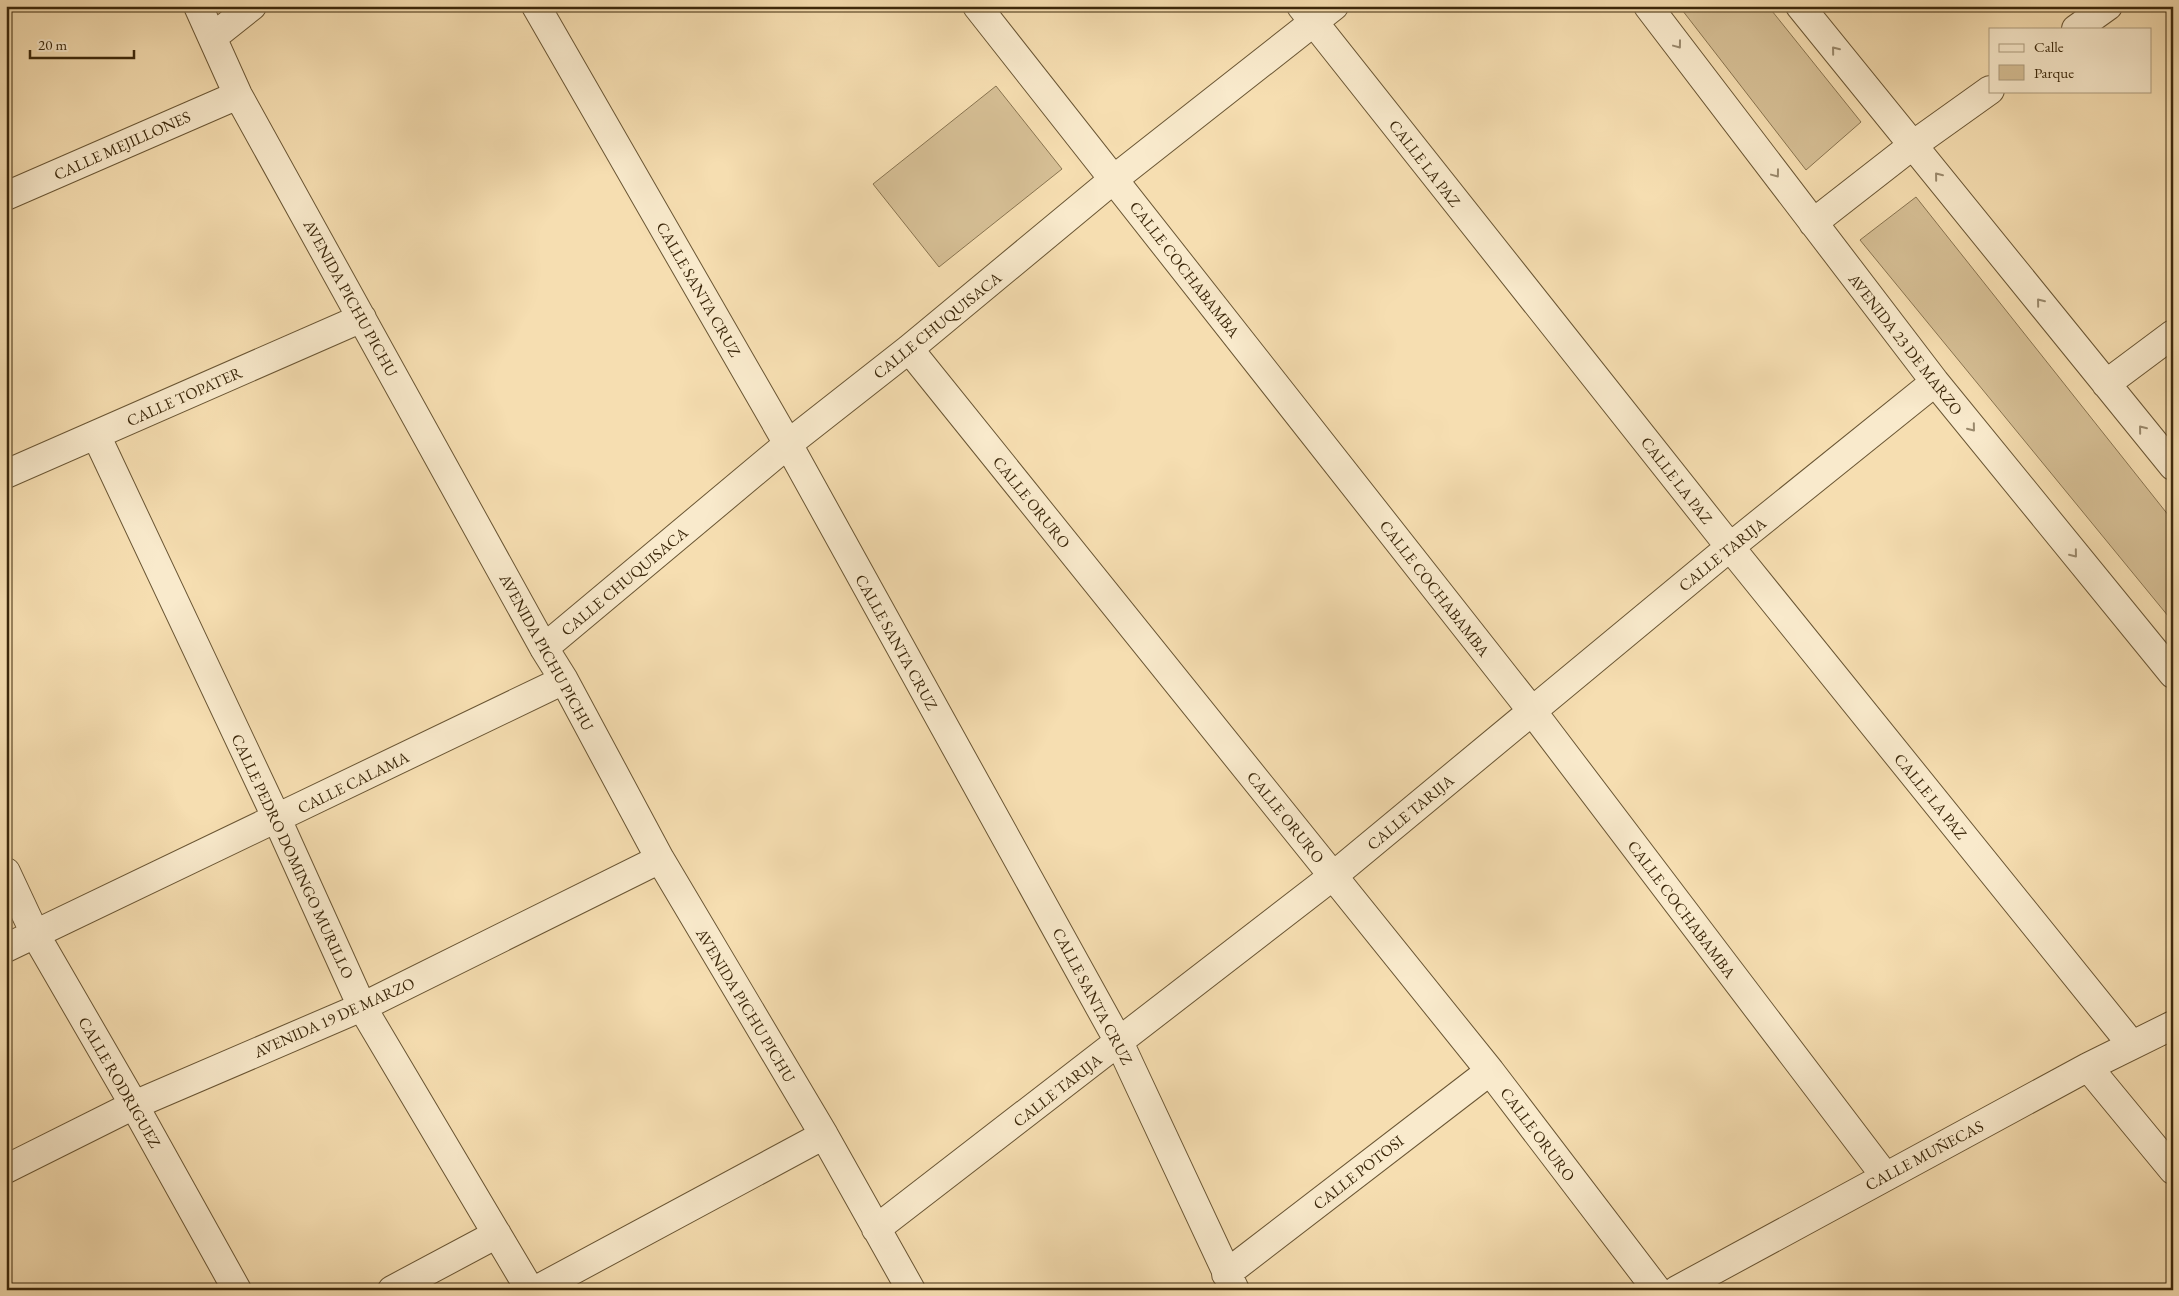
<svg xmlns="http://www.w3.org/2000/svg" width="2179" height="1296" font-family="'EB Garamond',serif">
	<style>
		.green { fill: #d6bf95; stroke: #897450 }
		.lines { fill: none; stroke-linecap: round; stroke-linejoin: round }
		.minor-casing { stroke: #6a5634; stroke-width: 30 }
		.minor { stroke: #f9eacc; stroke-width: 28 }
		.oneway { stroke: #9a896c }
		.labels { text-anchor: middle; stroke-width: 4; stroke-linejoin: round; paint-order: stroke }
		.street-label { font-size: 16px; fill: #3c280b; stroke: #f9eacc }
	</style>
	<rect width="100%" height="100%" fill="#f6deb1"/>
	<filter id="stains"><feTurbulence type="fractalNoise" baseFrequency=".004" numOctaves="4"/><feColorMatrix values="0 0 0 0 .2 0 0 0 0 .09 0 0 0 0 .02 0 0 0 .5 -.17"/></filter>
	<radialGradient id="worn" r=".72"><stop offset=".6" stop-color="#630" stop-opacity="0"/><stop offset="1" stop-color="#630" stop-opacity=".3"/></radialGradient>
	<!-- green -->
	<path class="green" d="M1679,6H1768L1861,122L1806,170Z
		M996,86L1062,169L939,267L873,184Z
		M1916,197L2173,521V622L1860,240Z"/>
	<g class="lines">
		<!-- minor casing -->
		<g class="minor-casing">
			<path id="minor" d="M198,6L238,95L544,648L564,680L660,859L824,1135L911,1290
				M536,6L788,444L1119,1042L1235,1290
				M977,6L1532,711L1885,1176
				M1301,6L1730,547L2132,1045
				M1648,6L1935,382L2173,674
				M1800,6L2173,466
				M2076,29L2108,6
				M213,37L252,6
				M6,196L238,95
				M1813,223L1913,145L1990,90
				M909,349L1490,1071L1657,1290
				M2106,384L2173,334
				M96,435L277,819L362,1007L530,1290
				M6,474L362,318
				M544,648L788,444L909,349L1114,179L1334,6
				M6,872L35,934L134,1105L237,1290
				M6,948L564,680
				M2088,1067L2173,1170
				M6,1169L134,1105L362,1007L660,859
				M876,1229L1333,876L1730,547L1935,382
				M1226,1274L1490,1071
				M392,1290L497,1234
				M536,1290L824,1135
				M1677,1290L2088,1067L2173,1025"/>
		</g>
		<!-- minor -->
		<use href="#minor" class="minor"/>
	</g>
	<!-- one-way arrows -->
	<defs><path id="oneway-chevron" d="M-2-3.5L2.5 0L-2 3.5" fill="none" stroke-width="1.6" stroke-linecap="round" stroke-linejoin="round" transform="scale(1.25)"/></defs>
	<g class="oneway">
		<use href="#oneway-chevron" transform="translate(1678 45) rotate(53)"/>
		<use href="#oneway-chevron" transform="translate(1835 50) rotate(-129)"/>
		<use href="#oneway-chevron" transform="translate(1776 174) rotate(53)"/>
		<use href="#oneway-chevron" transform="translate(1938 176) rotate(-129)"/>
		<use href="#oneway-chevron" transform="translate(2040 302) rotate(-129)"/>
		<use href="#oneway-chevron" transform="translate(1972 428) rotate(51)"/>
		<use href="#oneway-chevron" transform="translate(2142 429) rotate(-129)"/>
		<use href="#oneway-chevron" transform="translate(2074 554) rotate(51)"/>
	</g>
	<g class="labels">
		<!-- street labels -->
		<g class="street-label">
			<text transform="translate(122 145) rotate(-24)" y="6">CALLE MEJILLONES</text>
			<text transform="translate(1425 163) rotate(52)" y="6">CALLE LA PAZ</text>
			<text transform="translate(1185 269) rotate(52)" y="6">CALLE COCHABAMBA</text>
			<text transform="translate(699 289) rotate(60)" y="6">CALLE SANTA CRUZ</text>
			<text transform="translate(351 298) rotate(61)" y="6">AVENIDA PICHU PICHU</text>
			<text transform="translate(937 325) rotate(-39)" y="6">CALLE CHUQUISACA</text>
			<text transform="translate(1906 344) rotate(52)" y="6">AVENIDA 23 DE MARZO</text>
			<text transform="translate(184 396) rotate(-24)" y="6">CALLE TOPATER</text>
			<text transform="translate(1677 480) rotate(52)" y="6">CALLE LA PAZ</text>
			<text transform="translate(1032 502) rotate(51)" y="6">CALLE ORURO</text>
			<text transform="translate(1722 554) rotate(-39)" y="6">CALLE TARIJA</text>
			<text transform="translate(624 581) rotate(-40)" y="6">CALLE CHUQUISACA</text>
			<text transform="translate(1435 588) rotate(52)" y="6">CALLE COCHABAMBA</text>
			<text transform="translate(897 642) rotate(61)" y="6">CALLE SANTA CRUZ</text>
			<text transform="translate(547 652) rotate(61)" y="6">AVENIDA PICHU PICHU</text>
			<text transform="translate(353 782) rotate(-26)" y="6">CALLE CALAMA</text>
			<text transform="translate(1931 796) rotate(51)" y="6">CALLE LA PAZ</text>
			<text transform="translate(1410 812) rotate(-40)" y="6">CALLE TARIJA</text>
			<text transform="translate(1286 817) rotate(51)" y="6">CALLE ORURO</text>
			<text transform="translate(293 856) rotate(65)" y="6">CALLE PEDRO DOMINGO MURILLO</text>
			<text transform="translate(1682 909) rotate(53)" y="6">CALLE COCHABAMBA</text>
			<text transform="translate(1093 996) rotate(62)" y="6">CALLE SANTA CRUZ</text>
			<text transform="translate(746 1005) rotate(59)" y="6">AVENIDA PICHU PICHU</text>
			<text transform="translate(334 1017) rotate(-24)" y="6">AVENIDA 19 DE MARZO</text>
			<text transform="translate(120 1082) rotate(60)" y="6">CALLE RODRIGUEZ</text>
			<text transform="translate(1057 1090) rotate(-38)" y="6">CALLE TARIJA</text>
			<text transform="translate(1538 1134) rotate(53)" y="6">CALLE ORURO</text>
			<text transform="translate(1924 1155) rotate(-28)" y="6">CALLE MUÑECAS</text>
			<text transform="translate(1358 1172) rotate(-38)" y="6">CALLE POTOSI</text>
		</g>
	</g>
	<!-- margin -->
	<rect width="2179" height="1296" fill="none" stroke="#f6deb1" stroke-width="25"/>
	<rect x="8" y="8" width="2164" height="1281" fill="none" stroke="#3c280b" stroke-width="2.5"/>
	<rect x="12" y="12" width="2154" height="1271" fill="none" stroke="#3c280b"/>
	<!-- legend -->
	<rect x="1989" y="28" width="162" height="65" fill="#f9eacc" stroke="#ad9c7f"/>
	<rect x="1999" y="44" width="25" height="8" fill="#f9eacc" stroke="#ad9c7f"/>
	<text x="2034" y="52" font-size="15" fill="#3c280b">Calle</text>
	<rect x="1999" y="65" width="25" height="15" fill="#d6bf95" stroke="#ad9c7f"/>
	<text x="2034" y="78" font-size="15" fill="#3c280b">Parque</text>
	<!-- scale -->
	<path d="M30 50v8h104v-8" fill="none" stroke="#3c280b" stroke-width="2.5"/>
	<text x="38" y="50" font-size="15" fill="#3c280b" stroke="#f9eacc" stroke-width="4" paint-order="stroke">20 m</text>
	<rect width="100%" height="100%" filter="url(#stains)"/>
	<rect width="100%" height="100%" fill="url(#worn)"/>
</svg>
